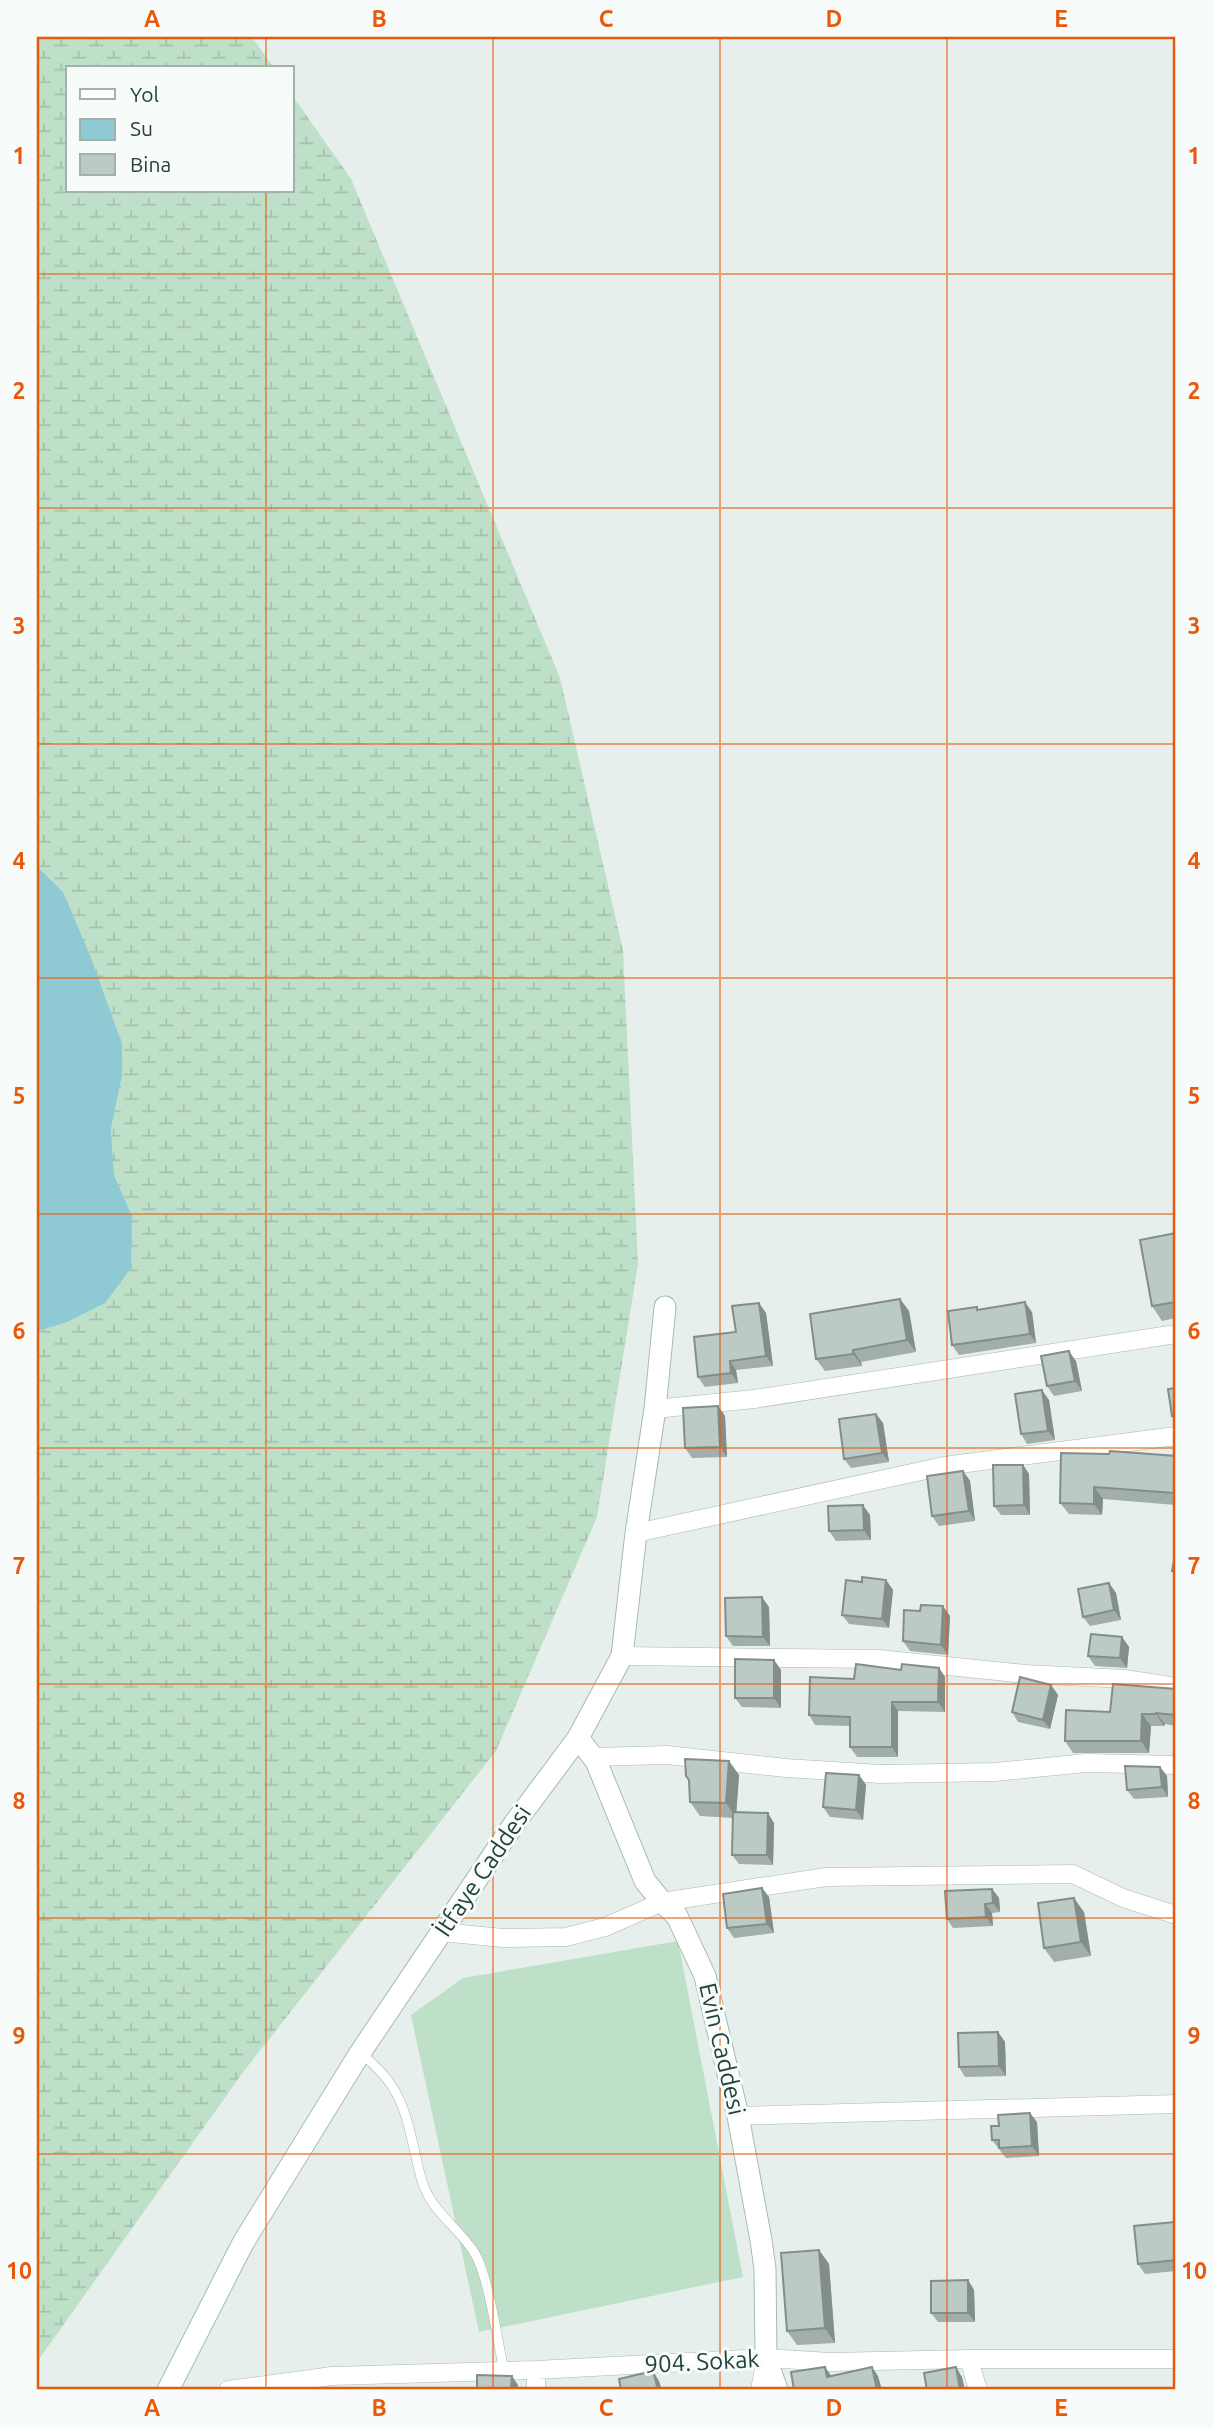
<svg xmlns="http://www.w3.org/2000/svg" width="1213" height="2427" font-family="Ubuntu,sans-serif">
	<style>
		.grass { fill: #bfe0c8 }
		.wetland { fill: url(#wetland-marsh) }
		.water { fill: #8ec9d4 }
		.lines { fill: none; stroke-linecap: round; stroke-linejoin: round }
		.lane-casing { stroke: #a8b8b2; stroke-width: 10 }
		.street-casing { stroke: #a8b8b2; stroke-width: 19 }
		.secondary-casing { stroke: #a4bbb3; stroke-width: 23 }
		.lane { stroke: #fff; stroke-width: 9 }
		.street { stroke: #fff; stroke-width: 18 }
		.secondary { stroke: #fff; stroke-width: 21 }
		.wall { fill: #a1aea9 }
		.shaded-wall { fill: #838d89 }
		.building { fill: #bbcac4; stroke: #838d89; stroke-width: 2 }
		.grid { fill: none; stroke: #e8590c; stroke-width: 2; stroke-opacity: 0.55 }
		.labels { text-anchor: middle; stroke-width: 6; stroke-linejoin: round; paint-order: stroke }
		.street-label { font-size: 24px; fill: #24423a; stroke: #f7fbf9 }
		.neatline { fill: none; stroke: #e8590c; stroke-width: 2.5 }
		.grid-label { font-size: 23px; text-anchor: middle; font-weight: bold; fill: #e8590c }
	</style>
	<defs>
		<pattern id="wetland-marsh" width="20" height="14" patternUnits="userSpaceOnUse" patternTransform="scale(1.75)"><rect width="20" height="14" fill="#bfe0c8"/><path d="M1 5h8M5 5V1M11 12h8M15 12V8" fill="none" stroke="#a4c1ad"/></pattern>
	</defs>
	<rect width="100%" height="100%" fill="#e6efeb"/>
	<!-- grass -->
	<path class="grass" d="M678,1941L743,2277L479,2332L411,2015L463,1978Z"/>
	<!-- wetland -->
	<path class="wetland" d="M37,37H252L274,68H68V191H292V95L351,179L560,678L623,950L638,1264L597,1517L496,1751L244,2071L37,2362V1331L65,1323L132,1217L114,1175L111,1129L122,1076L63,892L37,866Z"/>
	<!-- water -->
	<path class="water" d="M37,866L63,892L91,958L122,1044V1076L111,1129L114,1175L132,1216L131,1268L105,1303L65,1323L37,1331Z"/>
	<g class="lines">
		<!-- lane casing -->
		<g class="lane-casing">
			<path id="lane" d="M360,2053C399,2083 405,2108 415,2153C418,2165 420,2178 425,2189C435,2213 460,2230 474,2252C488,2273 498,2343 504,2371"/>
		</g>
		<!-- street casing -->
		<g class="street-casing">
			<path id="street" d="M655,1409L754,1399L1176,1334
				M636,1533L944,1466L1176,1436
				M622,1656L879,1659L1026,1674L1125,1679L1176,1687
				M592,1757L667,1755L786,1768L881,1774L995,1772L1086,1763L1176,1765
				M441,1932L503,1938L566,1937L605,1927L662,1902L826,1877L1073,1874L1123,1898L1176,1915
				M738,2116L1176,2104
				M969,2359L978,2390
				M536,2370V2390
				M228,2390L332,2376L536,2370L766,2358L830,2362L969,2359H1176
				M760,2390L766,2358"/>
		</g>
		<!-- secondary casing -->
		<g class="secondary-casing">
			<path id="secondary" d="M578,1738L596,1761L645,1881L662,1902L677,1916L705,1976L738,2116L761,2240L765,2269L766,2358L777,2390
				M168,2390L243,2243L360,2053L514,1824L578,1738L622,1656L636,1533L655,1409L665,1307"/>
		</g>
		<!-- lane -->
		<use href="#lane" class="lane"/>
		<!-- street -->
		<use href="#street" class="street"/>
		<!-- secondary -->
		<use href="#secondary" class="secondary"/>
	</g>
	<!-- wall -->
	<path class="wall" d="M1176,1233V1318L1162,1321L1152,1306Z
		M900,1299L909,1311L916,1352L861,1362L862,1366L825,1371L816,1359Z
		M977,1307L979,1310L1032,1312L1036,1343L959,1355L952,1345Z
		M766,1313L773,1366L736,1370L738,1383L705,1387L698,1377L736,1332Z
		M1076,1361L1082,1391L1054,1396L1047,1386Z
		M1049,1400L1055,1440L1027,1444L1021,1434Z
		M718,1406L725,1416L727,1457L692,1458L685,1448Z
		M876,1414L883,1423L889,1462L851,1468L844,1459Z
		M1061,1453L1176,1456V1505L1103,1499L1102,1515L1069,1514L1060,1503Z
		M1023,1465L1029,1474L1030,1515H1001L994,1506Z
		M963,1471L970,1481L975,1521L939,1526L932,1516Z
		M870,1515L871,1540L836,1541L829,1531Z
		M886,1580L893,1590L889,1628L849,1624L842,1615Z
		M1109,1583L1116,1593L1121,1620L1090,1626L1083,1617Z
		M769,1607L770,1646H733L726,1636Z
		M920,1611L950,1616L948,1655L910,1651L903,1641Z
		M1122,1637L1129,1647L1127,1668L1095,1666L1088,1656Z
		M774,1660L781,1670V1708L742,1707L735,1698Z
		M939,1668L945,1677V1712L898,1711V1757H857L850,1747V1726L815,1725L809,1715L854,1679L901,1670Z
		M1051,1685L1058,1695L1050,1729L1018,1722L1012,1712Z
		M1176,1689V1726L1165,1724L1164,1726H1151L1149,1753H1073L1065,1741Z
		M729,1761L739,1775L736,1813L774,1823L773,1865L739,1864L732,1855L733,1818L700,1816L690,1802L689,1781Z
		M1160,1767L1167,1776L1168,1797L1134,1799L1127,1790Z
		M859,1775L866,1785L863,1820L830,1817L823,1807Z
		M762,1888L769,1897L774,1933L734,1938L727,1928Z
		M992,1889L999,1898L1000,1912L992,1913L993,1926L953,1928L947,1919Z
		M1084,1912L1091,1956L1054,1962L1044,1948Z
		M998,2032L1005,2042L1006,2076L965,2077L959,2067Z
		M1037,2122L1039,2156L1006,2158L992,2140Z
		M1176,2226V2271L1145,2274L1138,2264Z
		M819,2250L829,2264L835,2343L797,2345L787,2331Z
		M968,2280L974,2290L975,2322H938L931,2313Z"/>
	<!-- shaded-wall -->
	<path class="shaded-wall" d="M900,1299L909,1311L916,1352L907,1340Z
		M1025,1302L1032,1312L1036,1343L1030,1334Z
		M759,1303L766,1313L773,1366L766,1356Z
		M853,1350L861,1362L862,1366L853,1354Z
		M1069,1351L1076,1361L1082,1391L1075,1381Z
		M730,1361L736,1370L738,1383L731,1373Z
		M1042,1390L1049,1400L1055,1440L1048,1431Z
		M718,1406L725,1416L727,1457L720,1447Z
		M876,1414L883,1423L889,1462L882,1453Z
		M1176,1464V1496L1174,1493Z
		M1023,1465L1029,1474L1030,1515L1024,1505Z
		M963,1471L970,1481L975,1521L969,1511Z
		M1094,1487L1103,1499L1102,1515L1094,1504Z
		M863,1505L870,1515L871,1540L864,1530Z
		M886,1580L893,1590L889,1628L882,1619Z
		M1109,1583L1116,1593L1121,1620L1114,1610Z
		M762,1597L769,1607L770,1646L763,1637Z
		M943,1606L950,1616L948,1655L941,1645Z
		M1122,1637L1129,1647L1127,1668L1120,1658Z
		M774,1660L781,1670V1708L774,1698Z
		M939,1668L945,1677V1712L938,1702Z
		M1051,1685L1058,1695L1050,1729L1043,1720Z
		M892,1702L898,1711V1757L892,1747Z
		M1156,1713L1165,1724L1164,1726L1156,1714Z
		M1142,1714L1151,1726L1149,1753L1141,1741Z
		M729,1761L739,1775L736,1818L726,1803Z
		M1160,1767L1167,1776L1168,1797L1162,1787Z
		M859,1775L866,1785L863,1820L856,1810Z
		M768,1813L774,1823L773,1865L767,1855Z
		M762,1888L769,1897L774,1933L767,1924Z
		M992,1889L999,1898L1000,1912L993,1903Z
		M1074,1898L1084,1912L1091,1956L1081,1942Z
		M985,1904L992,1913L993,1926L986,1917Z
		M998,2032L1005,2042L1006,2076L999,2066Z
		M1030,2113L1037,2122L1039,2156L1032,2146Z
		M1174,2222L1176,2226V2248Z
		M819,2250L829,2264L835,2343L825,2328Z
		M968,2280L974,2290L975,2322L968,2313Z
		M825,2367L832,2377H827Z
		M872,2367L878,2376L882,2390H877Z
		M956,2367L962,2377L965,2390H960Z
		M653,2371L659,2381L662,2390H658Z
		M512,2376L518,2385V2390H511Z"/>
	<!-- building -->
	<path class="building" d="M1176,1233V1302L1152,1306L1140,1240Z
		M900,1299L907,1340L853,1350V1354L816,1359L810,1314Z
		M1025,1302L1030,1334L952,1345L948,1311L977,1307V1310Z
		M759,1303L766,1356L730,1361L731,1373L698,1377L694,1337L736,1332L732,1306Z
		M1069,1351L1075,1381L1047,1386L1041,1356Z
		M1176,1388V1418L1172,1416L1168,1389Z
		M1042,1390L1048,1431L1021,1434L1015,1394Z
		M718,1406L720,1447L685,1448L683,1408Z
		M876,1414L882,1453L844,1459L839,1419Z
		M1110,1451L1176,1456L1174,1493L1094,1487V1504L1060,1503L1061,1453L1109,1454Z
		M993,1465H1023L1024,1505L994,1506Z
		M963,1471L969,1511L932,1516L927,1476Z
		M863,1505L864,1530L829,1531L828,1506Z
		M1176,1550V1572L1172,1571Z
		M862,1577L886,1580L882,1619L842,1615L846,1580L862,1582Z
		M1109,1583L1114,1610L1083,1617L1078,1589Z
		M762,1597L763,1637L726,1636L725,1598Z
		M921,1605L943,1606L941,1645L903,1641L904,1610L920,1611Z
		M1091,1634L1122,1637L1120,1658L1088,1656Z
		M735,1659L774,1660V1698H735Z
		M856,1664L901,1670L902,1664L939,1668L938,1702H892V1747H850V1717L809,1715L810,1677L854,1679Z
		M1020,1677L1051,1685L1043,1720L1012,1712Z
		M1113,1684L1176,1689V1715L1156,1713V1714H1142L1141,1741H1065L1066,1710L1110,1712Z
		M685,1759L729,1761L726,1803L690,1802L689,1780L686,1776Z
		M1125,1766L1160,1767L1162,1787L1127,1790Z
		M826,1773L859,1775L856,1810L823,1807Z
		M733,1812L768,1813L767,1855H732Z
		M762,1888L767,1924L727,1928L723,1894Z
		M992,1889L993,1903L985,1904L986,1917L947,1919L945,1891Z
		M1074,1898L1081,1942L1044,1948L1038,1903Z
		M998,2032L999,2066L959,2067L958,2033Z
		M1030,2113L1032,2146L999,2148V2140H992L991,2126H999L998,2115Z
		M1174,2222L1176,2260L1138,2264L1134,2226Z
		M819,2250L825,2328L787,2331L781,2253Z
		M968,2280V2313H931V2281Z
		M825,2367L827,2377L872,2367L877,2390H794L791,2372Z
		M956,2367L960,2390H927L924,2373Z
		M653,2371L658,2390H621L619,2379Z
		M477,2375L512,2376L511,2390H477Z"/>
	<!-- grid -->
	<path class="grid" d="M266,37V68M493,37V2390M720,37V2390M947,37V2390M266,191V2390M37,274H1176M37,508H1176M37,744H1176M37,978H1176M37,1214H1176M37,1448H1176M37,1684H1176M37,1918H1176M37,2154H1176"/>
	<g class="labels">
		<!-- street labels -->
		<g class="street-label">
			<text transform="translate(483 1871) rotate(-56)" y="8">İtfaye Caddesi</text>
			<text transform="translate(722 2049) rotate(77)" y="8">Evin Caddesi</text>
			<text transform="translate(702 2362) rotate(-3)" y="8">904. Sokak</text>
		</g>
	</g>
	<!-- border -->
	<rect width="1213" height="2427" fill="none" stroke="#f7fbf9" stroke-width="77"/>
	<!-- legend -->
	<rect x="66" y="66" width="228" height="126" fill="#f7fbf9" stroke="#a3b1ad" stroke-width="2"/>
	<rect x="80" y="89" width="35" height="10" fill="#ffffff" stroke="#a3b1ad" stroke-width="2"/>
	<text x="130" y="102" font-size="21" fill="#24423a">Yol</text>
	<rect x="80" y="119" width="35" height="21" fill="#8ec9d4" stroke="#a3b1ad" stroke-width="2"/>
	<text x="130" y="136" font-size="21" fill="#24423a">Su</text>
	<rect x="80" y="154" width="35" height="21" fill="#bbcac4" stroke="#a3b1ad" stroke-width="2"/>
	<text x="130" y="172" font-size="21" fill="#24423a">Bina</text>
	<rect x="38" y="38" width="1136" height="2350" class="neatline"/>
	<g class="grid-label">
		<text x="152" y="27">A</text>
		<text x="379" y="27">B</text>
		<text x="606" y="27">C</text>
		<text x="834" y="27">D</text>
		<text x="1061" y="27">E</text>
		<text x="19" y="164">1</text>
		<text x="1194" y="164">1</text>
		<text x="19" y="399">2</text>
		<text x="1194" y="399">2</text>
		<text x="19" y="634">3</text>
		<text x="1194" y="634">3</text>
		<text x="19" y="869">4</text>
		<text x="1194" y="869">4</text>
		<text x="19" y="1104">5</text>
		<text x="1194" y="1104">5</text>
		<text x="19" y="1339">6</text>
		<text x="1194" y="1339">6</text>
		<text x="19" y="1574">7</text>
		<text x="1194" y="1574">7</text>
		<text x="19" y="1809">8</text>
		<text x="1194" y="1809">8</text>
		<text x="19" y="2044">9</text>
		<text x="1194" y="2044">9</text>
		<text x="19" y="2279">10</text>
		<text x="1194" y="2279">10</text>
		<text x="152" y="2416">A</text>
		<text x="379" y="2416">B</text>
		<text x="606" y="2416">C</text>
		<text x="834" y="2416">D</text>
		<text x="1061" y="2416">E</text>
	</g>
</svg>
